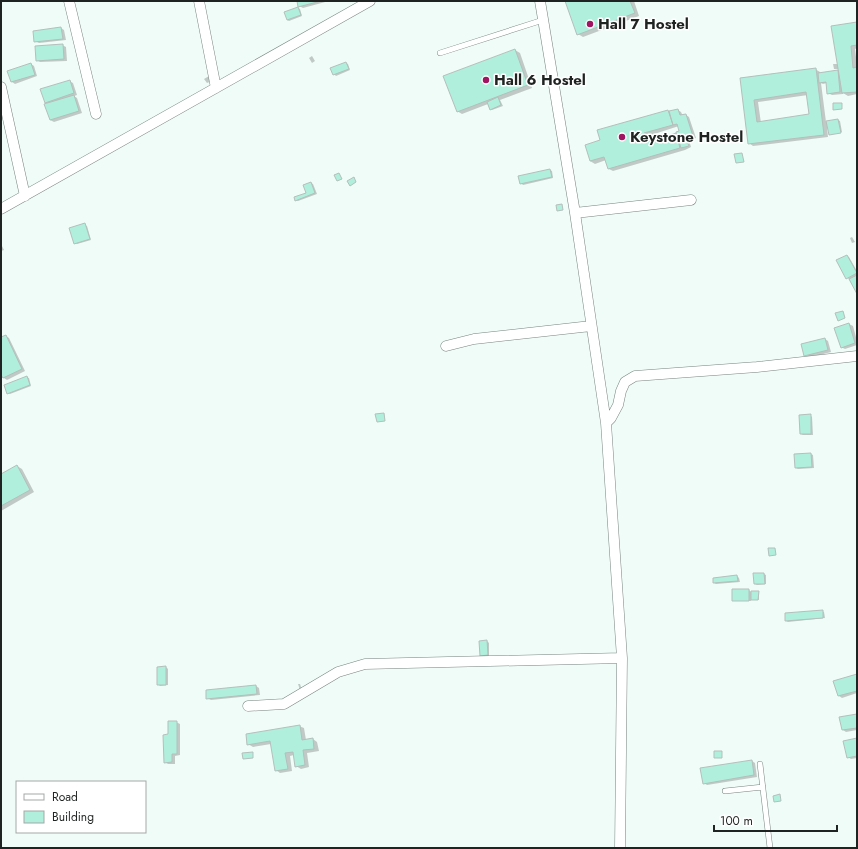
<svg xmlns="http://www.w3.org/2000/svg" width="858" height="849" font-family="Jost,sans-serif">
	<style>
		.shadow { fill: #0003; fill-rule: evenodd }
		.building { fill: #b0efdc; stroke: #b4bfbc; fill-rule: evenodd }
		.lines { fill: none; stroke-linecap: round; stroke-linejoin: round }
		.service-casing { stroke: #798481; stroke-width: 6 }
		.minor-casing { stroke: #798481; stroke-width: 11 }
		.service { stroke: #fff; stroke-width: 5 }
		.minor { stroke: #fff; stroke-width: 10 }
		.poi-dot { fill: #9f1561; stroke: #fff; stroke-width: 1.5 }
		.labels { text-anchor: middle; stroke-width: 3; stroke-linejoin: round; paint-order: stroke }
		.poi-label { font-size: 15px; font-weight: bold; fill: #1f2422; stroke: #fff; text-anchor: start }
	</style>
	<rect width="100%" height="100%" fill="#f0fcf8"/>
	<!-- shadow -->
	<path class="shadow" d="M298,1H329L303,8L299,6Z
		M566,1H634L639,16L583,37L578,34Z
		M298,8L300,9L302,16L289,21L287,20Z
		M857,23V48L855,49L857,65V94L848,96L843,93V94L832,95L828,93L827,83L823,84L821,83L826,122L838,120L840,121L842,132L830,134V135L829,128H827L828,137L753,146L749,143L741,79L815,69L820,72V73L837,71L840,73L839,69H834L833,64H837L839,65ZM808,95L811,115L761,123L758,102Z
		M61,28L64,30L66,40L39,43L35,41Z
		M62,45L66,47L67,61L40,62L37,60Z
		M515,50L520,53L532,88L500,100L503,106L492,110L490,109L488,104L462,114L457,111Z
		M312,56L315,61L312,63L309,58Z
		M346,63L348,64L350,70L336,76L334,74Z
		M31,64L34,66L37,76L15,84L12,82Z
		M209,76L212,81L207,83L204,79Z
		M69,81L73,83L77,95L74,96L77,98L82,113L54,122L50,120L48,104L46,102Z
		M678,110L681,112L683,116L686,115L689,117L696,138L689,140L691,147L685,150L613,171L609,169L606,160L595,164L590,161L601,141L668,111L670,112ZM679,126L681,132L678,135L676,134L650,142L648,136Z
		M550,170L552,171L553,178L523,185L521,183Z
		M311,183L313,184L317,194L298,201L296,200L307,193Z
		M85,225L87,226L91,240L77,244L75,243Z
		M852,237L855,242L852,243L850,238Z
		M1,244L4,250L1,251Z
		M847,256L849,257L857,271V292L849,279L847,278Z
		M849,324L853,326L857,341V345L845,349L841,347Z
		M6,336L9,338L25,371L7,380L4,378L1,372V339Z
		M825,339L828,341L831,352L808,358L805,356Z
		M26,377L29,378L31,386L10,394L8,393Z
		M810,415L812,417L813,435H803L801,434Z
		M811,454L813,455L814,468L798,469L796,468Z
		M17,466L22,469L34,492L1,511V475Z
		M764,574L766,575V584L757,585L755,584Z
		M737,576L739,578L740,582L716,584L714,583Z
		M749,590L751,592H759V600L751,599V601H735L733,600Z
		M822,611L824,612L825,618L788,622L786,621Z
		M487,641L489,643V656H483L481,655Z
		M166,667L168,669V685L160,686L158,684Z
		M857,675V693L842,698L839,696Z
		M298,684H300L302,690H300Z
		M256,686L259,688L260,695L211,700L207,698Z
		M857,715V730L846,732L843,730Z
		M176,722L180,724V755L175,756V764H168L165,762L169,735Z
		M299,726L304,728L306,740L313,739L317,742L319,751L307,753L309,767L301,769L296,766L294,755L290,756L292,771L280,773L276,770L271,744L253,747L248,744Z
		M857,739V758L851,759L848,757Z
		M752,761L755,763L757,777L707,785L704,783Z"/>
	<!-- building -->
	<path class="building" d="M297,1H321L298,7Z
		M565,1H630L635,13L577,35Z
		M298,7L301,15L287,20L284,12Z
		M857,22V45L851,46L853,68L857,67V92L842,93L831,26Z
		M61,27L63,39L34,42L33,31Z
		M63,44L64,59L36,61L35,46Z
		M515,49L528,85L457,112L443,76Z
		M346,62L349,69L333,75L330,68Z
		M31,63L35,75L11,82L7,71Z
		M816,68L824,135L748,144L740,78ZM806,92L809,114L757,122L754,100Z
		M838,70L840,92L827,94L826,82L819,83L818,73Z
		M70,80L74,93L45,103L40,89Z
		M74,95L79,111L50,120L44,104Z
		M498,97L501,105L490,110L487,102Z
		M833,103H842V109L833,110Z
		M678,109L680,115L686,114L693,136L686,139L689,146L681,148L676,132L679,131L677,124L673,125L669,111Z
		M668,110L673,125L644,133L647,142L676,133L680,148L608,169L604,157L590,161L585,145L600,140L597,130Z
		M838,119L841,133L829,135L826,121Z
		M742,153L744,162L736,163L734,154Z
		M550,169L552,177L520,184L518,176Z
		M339,173L342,179L337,181L334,175Z
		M354,177L356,182L350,186L347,181Z
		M311,182L315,193L295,201L294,197L306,193L303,185Z
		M562,204L563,210L557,211L556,205Z
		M85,223L90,239L74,244L69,228Z
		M847,255L857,273L846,279L836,260Z
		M857,275V294L849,279Z
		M843,311L845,318L838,321L835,313Z
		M849,323L855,343L841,348L834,328Z
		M6,335L22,369L3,378L1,375V337Z
		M825,338L828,350L804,356L801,344Z
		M27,376L30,385L7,394L4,385Z
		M384,413L385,421L377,422L375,414Z
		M811,414V434H800L799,415Z
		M811,453L812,467L795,468L794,454Z
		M17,465L30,490L1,506V474Z
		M768,548H775L776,555L769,556Z
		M753,573H764L765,584H754Z
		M737,575L738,581L713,583V578Z
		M732,589H749V601H732Z
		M751,591H759L758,600H751Z
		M823,610V618L785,621V613Z
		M487,640L488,655L480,656L479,641Z
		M166,666V685H157V667Z
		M857,674V691L838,696L833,681Z
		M256,685L257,694L206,699V690Z
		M857,714V728L842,730L839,717Z
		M168,721H177V754H172V762L164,763L163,735L168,734Z
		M300,725L302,740L313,738L314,749L303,750L305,765L295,767L293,752L285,753L288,769L275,771L270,741L247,745L246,734Z
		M857,738V756L847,758L843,741Z
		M714,751H722V758H714Z
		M253,752V758L243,759L242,753Z
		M752,760L754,775L703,784L700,768Z
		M780,794L781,801L774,802L773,796Z"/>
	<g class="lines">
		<!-- service casing -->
		<g class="service-casing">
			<path id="service" d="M440,53L543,20
				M760,764L770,848
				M725,791L763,787"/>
		</g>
		<!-- minor casing -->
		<g class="minor-casing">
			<path id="minor" d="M69,1L96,114
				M199,1L216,88
				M540,1L575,213L606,423L622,658L620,848
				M1,87L25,196
				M1,209L370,1
				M575,213L691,200
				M446,346L474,339L591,326
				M606,423L611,418L618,405L621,391L625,382L635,376L757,367L857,356
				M248,706L284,704L338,672L365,664L622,658"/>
		</g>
		<!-- service -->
		<use href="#service" class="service"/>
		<!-- minor -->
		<use href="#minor" class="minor"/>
	</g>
	<!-- markers -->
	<g class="poi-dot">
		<circle cx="590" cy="24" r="4"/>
		<circle cx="486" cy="80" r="4"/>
		<circle cx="622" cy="137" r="4"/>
	</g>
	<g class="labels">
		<!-- poi labels -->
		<g class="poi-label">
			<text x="598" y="29">Hall 7 Hostel</text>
			<text x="494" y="85">Hall 6 Hostel</text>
			<text x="630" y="142">Keystone Hostel</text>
		</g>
	</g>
	<!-- border -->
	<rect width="858" height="849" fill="none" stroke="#1f2422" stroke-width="4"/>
	<!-- legend -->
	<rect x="16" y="781" width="130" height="52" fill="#ffffff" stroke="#a5a7a7"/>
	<rect x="24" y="794" width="20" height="6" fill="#ffffff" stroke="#a5a7a7"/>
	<text x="52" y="801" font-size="12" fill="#1f2422">Road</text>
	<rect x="24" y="811" width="20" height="12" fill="#b0efdc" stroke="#a5a7a7"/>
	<text x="52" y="821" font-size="12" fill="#1f2422">Building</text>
	<!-- scale -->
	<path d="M714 825v6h123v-6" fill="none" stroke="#1f2422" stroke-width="2"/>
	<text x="720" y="825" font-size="12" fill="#1f2422" stroke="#ffffff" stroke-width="3" paint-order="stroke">100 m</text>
</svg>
